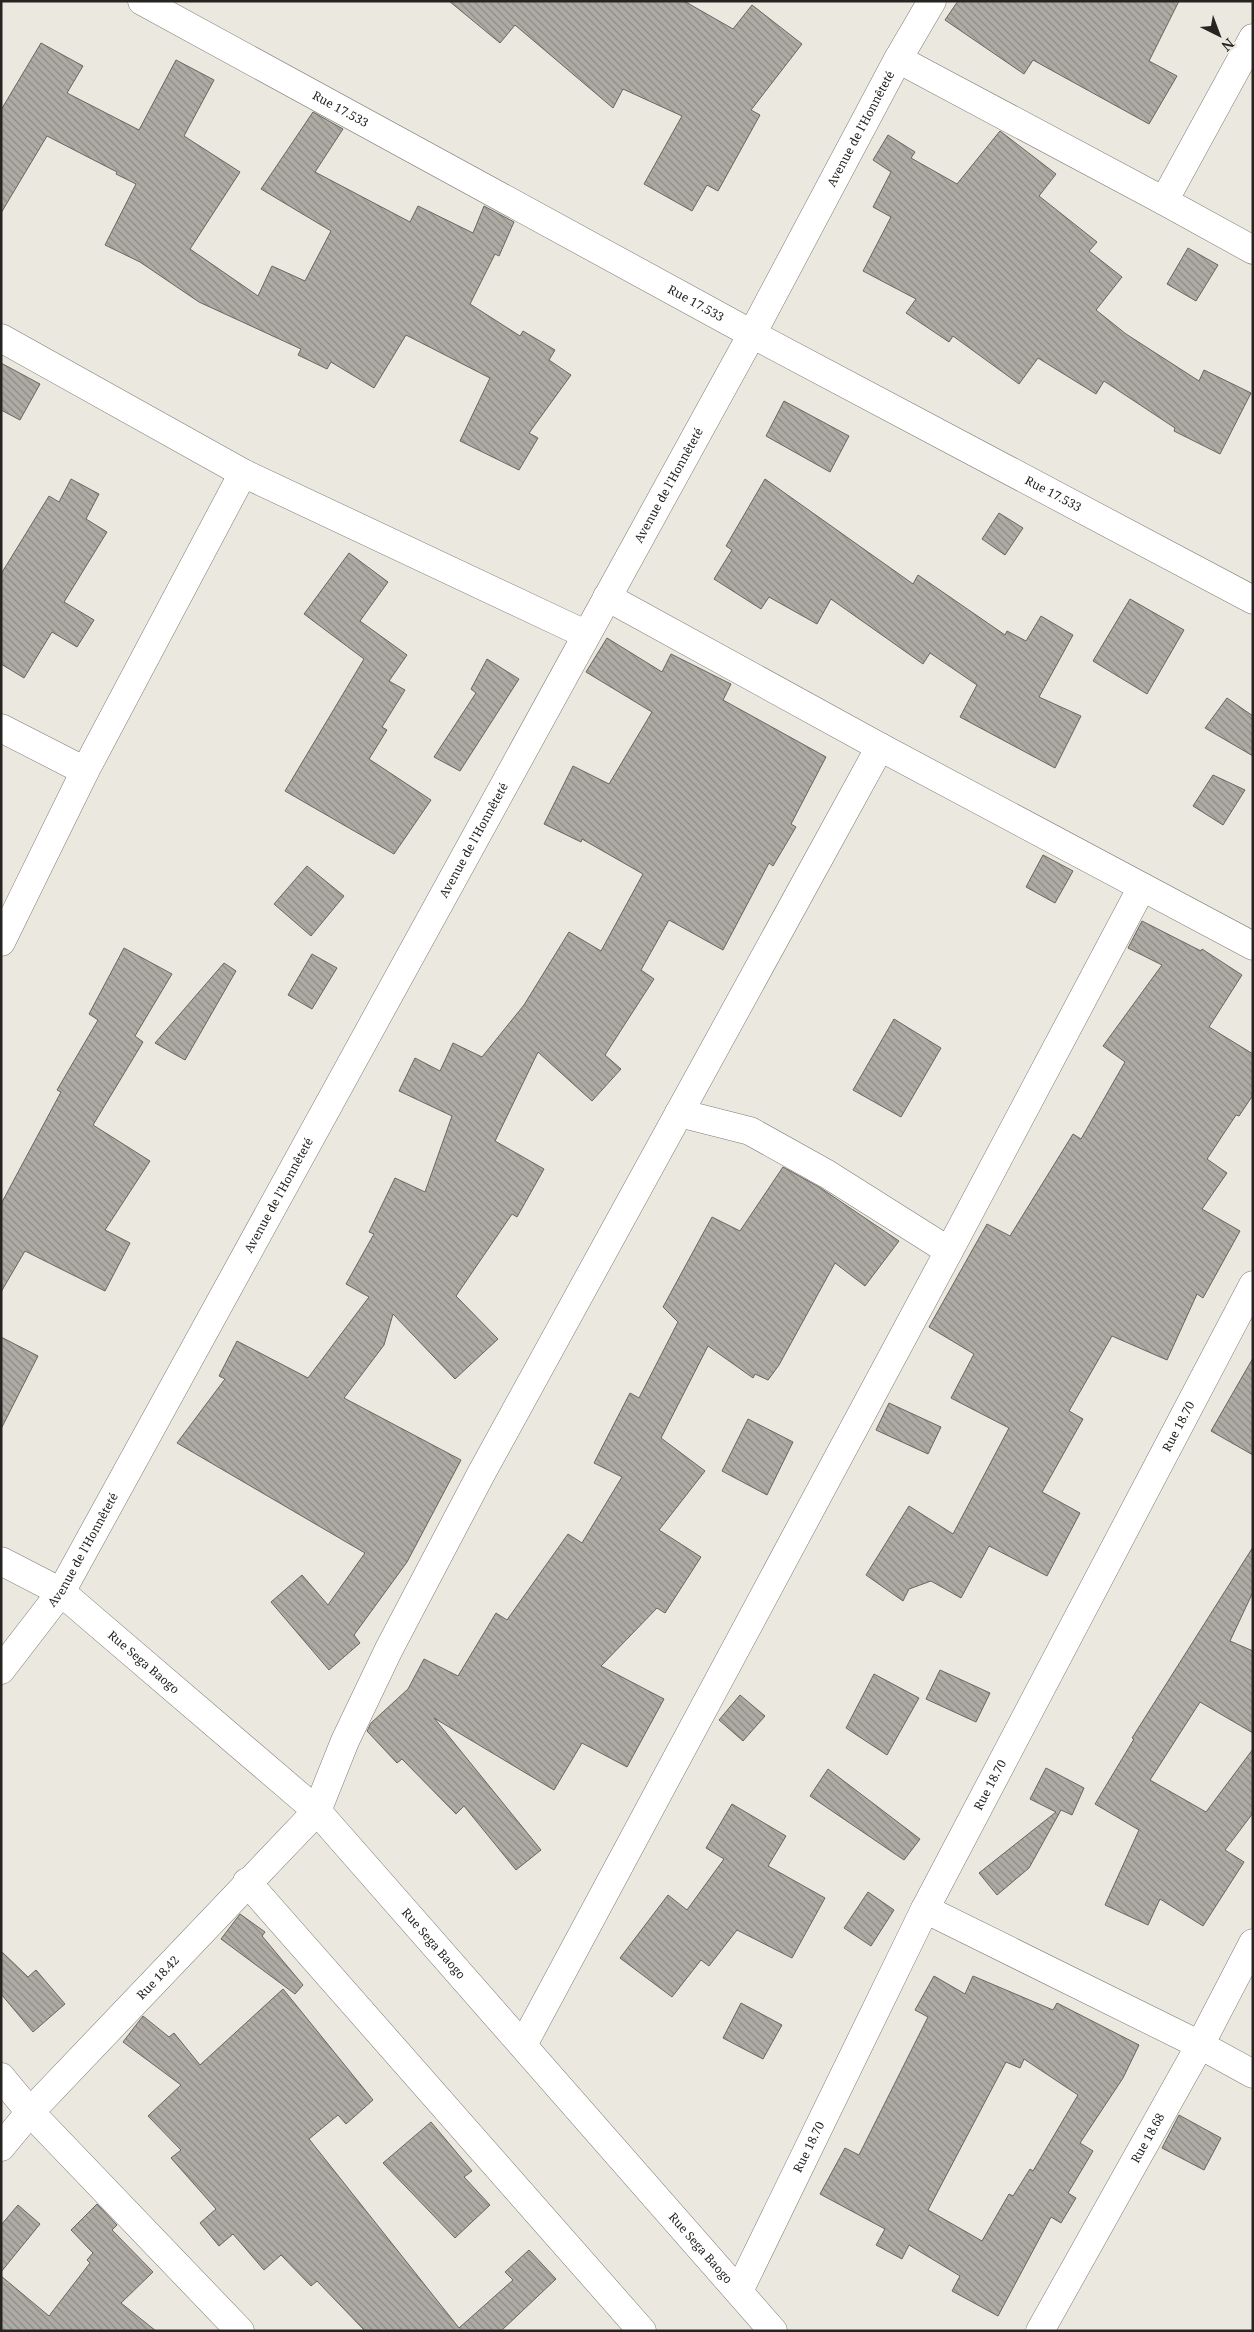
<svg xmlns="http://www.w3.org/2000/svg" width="1254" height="2332" font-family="'Noto Serif',serif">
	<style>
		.building { fill: url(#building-back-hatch); stroke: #696660; fill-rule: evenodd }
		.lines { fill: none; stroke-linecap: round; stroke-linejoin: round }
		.minor-casing { stroke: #7e7b74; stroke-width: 29 }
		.minor { stroke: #fff; stroke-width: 28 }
		.labels { text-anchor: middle; stroke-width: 5; stroke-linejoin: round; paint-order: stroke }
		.street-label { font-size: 12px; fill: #252421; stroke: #ebe8e0 }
	</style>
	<defs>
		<pattern id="building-back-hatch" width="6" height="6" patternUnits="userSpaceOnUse" patternTransform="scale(1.25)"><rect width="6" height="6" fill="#aeaaa4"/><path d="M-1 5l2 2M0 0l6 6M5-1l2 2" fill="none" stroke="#8d8a85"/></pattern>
	</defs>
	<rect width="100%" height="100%" fill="#ebe8e0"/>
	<!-- building -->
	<path class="building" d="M449,1H684L733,29L752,5L802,44L751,110L760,115L718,191L707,185L692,211L644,184L682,116L623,89L613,108L515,25L500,43Z
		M958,1H1179L1149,61L1177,76L1149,124L1033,60L1024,74L945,20Z
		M41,43L83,66L67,93L139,130L176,60L214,80L184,136L240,172L190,249L258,296L272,266L305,281L331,231L261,189L313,112L343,129L315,172L410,222L418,206L473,233L484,206L514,222L499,256L495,254L470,304L520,336L523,331L555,350L549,360L571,375L529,433L538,438L519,470L460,441L490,378L406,335L374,388L331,362L327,369L298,355L301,349L199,302L140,262L105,245L136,184L116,174L117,172L47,136L1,213V110Z
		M1000,131L1056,174L1039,196L1097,242L1089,251L1122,277L1096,310L1126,334L1199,381L1204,370L1251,393L1220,454L1174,431L1175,428L1104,381L1096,394L1038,358L1019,384L953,336L949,342L906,313L916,299L863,271L891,217L873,207L891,172L873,160L888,135L915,152L911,158L957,184Z
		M1188,248L1218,265L1196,301L1167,284Z
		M1,363L40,384L20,420L1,410Z
		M784,401L849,436L830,472L766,436Z
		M71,479L99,494L86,519L107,532L64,602L94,620L77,647L52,632L24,678L1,664V574L49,496L59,502Z
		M765,479L913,584L918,575L1005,635L1007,631L1026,641L1041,616L1073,635L1039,697L1081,716L1055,768L960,717L977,685L930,653L923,664L831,599L817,624L769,597L761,609L714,579L732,550L726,546Z
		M999,513L1023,528L1005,555L982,539Z
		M349,553L388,582L360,621L407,655L389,681L405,690L382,727L387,730L369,759L431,800L394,854L285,791L364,659L304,614Z
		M1130,599L1184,630L1147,694L1093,661Z
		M607,638L662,672L671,654L731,684L723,700L826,757L791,824L796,827L773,866L769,863L723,950L669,920L641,970L654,979L605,1055L621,1069L592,1101L538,1052L495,1141L544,1169L517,1217L512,1214L456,1296L498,1339L455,1379L393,1314L384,1345L344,1398L461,1460L407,1562L354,1635L360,1643L329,1670L271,1602L302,1575L328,1605L365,1553L177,1443L225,1379L219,1376L237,1341L308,1378L369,1297L346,1284L374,1234L369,1232L395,1178L425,1192L452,1116L399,1091L415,1058L440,1071L453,1043L482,1057L524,1005L569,932L601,951L643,874L582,839L581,842L544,824L573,766L609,784L652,712L586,672Z
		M487,659L519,679L460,771L434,757L476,693L471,689Z
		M1227,698L1253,716V756L1205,728Z
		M1213,775L1245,790L1223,825L1193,806Z
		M1043,855L1073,871L1055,903L1026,887Z
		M307,866L344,896L311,936L274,904Z
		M1142,921L1201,951L1202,949L1242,975L1209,1027L1253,1054V1095L1239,1116L1236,1115L1207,1159L1227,1173L1202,1209L1240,1231L1203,1298L1197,1294L1167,1360L1112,1336L1069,1411L1083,1419L1042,1492L1080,1513L1047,1576L989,1546L961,1598L931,1581L909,1589L903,1601L866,1575L909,1506L953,1534L1009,1428L951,1398L974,1354L929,1327L987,1224L1010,1236L1073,1134L1081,1139L1125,1062L1103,1046L1162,965L1128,948Z
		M124,948L172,974L135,1036L143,1042L93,1125L150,1161L105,1230L130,1243L105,1291L25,1251L1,1292V1204L61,1092L57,1090L98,1020L89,1014Z
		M312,954L337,968L312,1009L288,995Z
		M224,963L236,971L185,1060L155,1043Z
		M894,1019L941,1048L901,1117L853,1090Z
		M783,1167L819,1187L899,1241L865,1286L835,1263L779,1365L768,1380L755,1374L753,1378L708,1346L661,1438L705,1471L659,1530L701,1557L665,1613L657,1608L601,1666L664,1699L627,1767L582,1743L554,1790L434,1718L541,1850L516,1870L464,1806L456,1814L402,1759L397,1763L367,1731L371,1723L408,1689L424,1659L458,1676L496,1613L507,1620L568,1534L582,1543L622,1477L594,1463L630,1393L639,1398L678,1322L663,1307L712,1217L740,1231Z
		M1,1337L38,1356L1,1429Z
		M1253,1358V1455L1211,1431Z
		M889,1403L941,1427L928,1454L876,1430Z
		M748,1419L793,1442L767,1495L722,1471Z
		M1253,1547V1592L1230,1641L1253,1651V1733L1200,1702L1150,1780L1206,1812L1253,1749V1813L1225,1850L1244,1862L1203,1926L1160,1899L1148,1925L1105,1905L1139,1830L1095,1804L1134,1739L1132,1738Z
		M940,1670L990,1693L976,1722L926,1699Z
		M874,1674L919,1698L887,1755L846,1728Z
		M740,1695L765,1716L743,1741L719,1720Z
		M1046,1768L1084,1788L1072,1815L1061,1810L1029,1868L997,1895L979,1873L1056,1812L1030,1799Z
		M828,1769L920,1839L904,1860L810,1796Z
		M732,1804L786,1836L768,1866L825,1898L792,1958L737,1930L709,1966L701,1960L672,1997L620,1958L668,1895L687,1910L724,1859L706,1848Z
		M868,1892L894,1910L871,1946L844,1928Z
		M240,1914L265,1932L262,1936L303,1985L295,1994L221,1939Z
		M1,1951L28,1977L36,1970L65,2004L33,2032L1,1994Z
		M934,1976L965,1994L973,1976L1053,2010L1057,2003L1139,2045L1123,2078L1080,2143L1093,2151L1068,2193L1076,2198L1061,2223L1051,2217L998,2316L952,2291L960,2276L909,2245L902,2259L876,2245L885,2229L820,2194L845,2148L859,2155L928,2017L915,2010ZM1024,2059L1078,2095L1033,2171L1030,2169L1013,2196L1009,2194L982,2241L928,2210L1006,2062L1020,2068Z
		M283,1989L373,2100L346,2124L338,2115L309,2139L459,2328L513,2280L505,2272L529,2250L556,2279L501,2331H365L317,2281L311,2286L281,2255L264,2270L233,2234L219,2246L200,2223L216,2209L171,2158L181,2150L148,2116L181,2085L123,2042L143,2016L169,2037L174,2033L200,2065Z
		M741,2003L782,2025L763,2059L723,2038Z
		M1179,2115L1221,2138L1204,2170L1162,2148Z
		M431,2122L472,2171L464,2177L490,2205L455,2238L383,2163Z
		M97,2204L117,2225L112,2230L153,2272L121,2303L156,2331H1V2276L49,2316L90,2263L87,2260L93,2253L71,2230Z
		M18,2205L40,2224L1,2272V2225Z"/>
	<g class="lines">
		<!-- minor casing -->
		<g class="minor-casing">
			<g id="minor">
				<path id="s1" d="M142,1L752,334L1253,600"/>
				<path d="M898,59L1164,201L1253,250"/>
				<path d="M1164,201L1253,38"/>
				<path d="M1,338L243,473L585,634"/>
				<path d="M607,597L880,747L1253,946"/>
				<path d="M1,728L85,771"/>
				<path d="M1,942L85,771L243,473"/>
				<path d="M679,1113L750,1131L827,1174L949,1251"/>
				<path id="s2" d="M1,1561L61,1592L317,1811L773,2331"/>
				<path id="s3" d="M1,1670L61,1592L752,334L898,59L932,1"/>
				<path d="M247,1882L642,2331"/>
				<path d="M925,1909L1200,2045L1253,2074"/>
				<path d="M523,2045L949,1251L1142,887"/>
				<path d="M1,2077L30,2112L240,2331"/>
				<path id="s4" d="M1,2147L30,2112L317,1811L345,1741L389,1649L481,1474L880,747"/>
				<path id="s5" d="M739,2291L925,1909L1253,1285"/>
				<path id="s6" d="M1040,2331L1200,2045L1253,1943"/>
			</g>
		</g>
		<!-- minor -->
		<use href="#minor" class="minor"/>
	</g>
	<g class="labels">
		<!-- street labels -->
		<g class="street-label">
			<text dy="4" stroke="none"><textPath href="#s1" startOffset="226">Rue 17.533</textPath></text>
			<text dy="4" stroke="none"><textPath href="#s3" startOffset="1766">Avenue de l'Honnêteté</textPath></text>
			<text dy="4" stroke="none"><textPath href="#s1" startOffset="631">Rue 17.533</textPath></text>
			<text dy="4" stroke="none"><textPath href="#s3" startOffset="1361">Avenue de l'Honnêteté</textPath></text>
			<text dy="4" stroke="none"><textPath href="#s1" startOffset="1036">Rue 17.533</textPath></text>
			<text dy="4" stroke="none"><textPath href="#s3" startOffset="956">Avenue de l'Honnêteté</textPath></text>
			<text dy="4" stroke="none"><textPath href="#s3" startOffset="551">Avenue de l'Honnêteté</textPath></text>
			<text dy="4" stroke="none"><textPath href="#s5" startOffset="970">Rue 18.70</textPath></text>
			<text dy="4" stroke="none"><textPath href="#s3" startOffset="146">Avenue de l'Honnêteté</textPath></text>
			<text dy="4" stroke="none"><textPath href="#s2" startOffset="176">Rue Sega Baogo</textPath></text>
			<text dy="4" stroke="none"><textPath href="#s5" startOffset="565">Rue 18.70</textPath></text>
			<text dy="4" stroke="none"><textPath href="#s2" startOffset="581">Rue Sega Baogo</textPath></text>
			<text dy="4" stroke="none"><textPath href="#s4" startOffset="231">Rue 18.42</textPath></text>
			<text dy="4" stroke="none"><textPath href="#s6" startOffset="221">Rue 18.68</textPath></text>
			<text dy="4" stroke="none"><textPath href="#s5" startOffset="160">Rue 18.70</textPath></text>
			<text dy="4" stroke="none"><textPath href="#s2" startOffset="986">Rue Sega Baogo</textPath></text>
		</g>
	</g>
	<!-- border -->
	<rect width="1254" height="2332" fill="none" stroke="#252421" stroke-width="5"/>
	<!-- north arrow -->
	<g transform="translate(1219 35) rotate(138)" stroke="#ebe8e0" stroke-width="4" paint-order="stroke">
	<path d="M0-4L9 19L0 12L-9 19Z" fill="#252421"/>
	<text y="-8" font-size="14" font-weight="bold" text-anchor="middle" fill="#252421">N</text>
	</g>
</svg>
